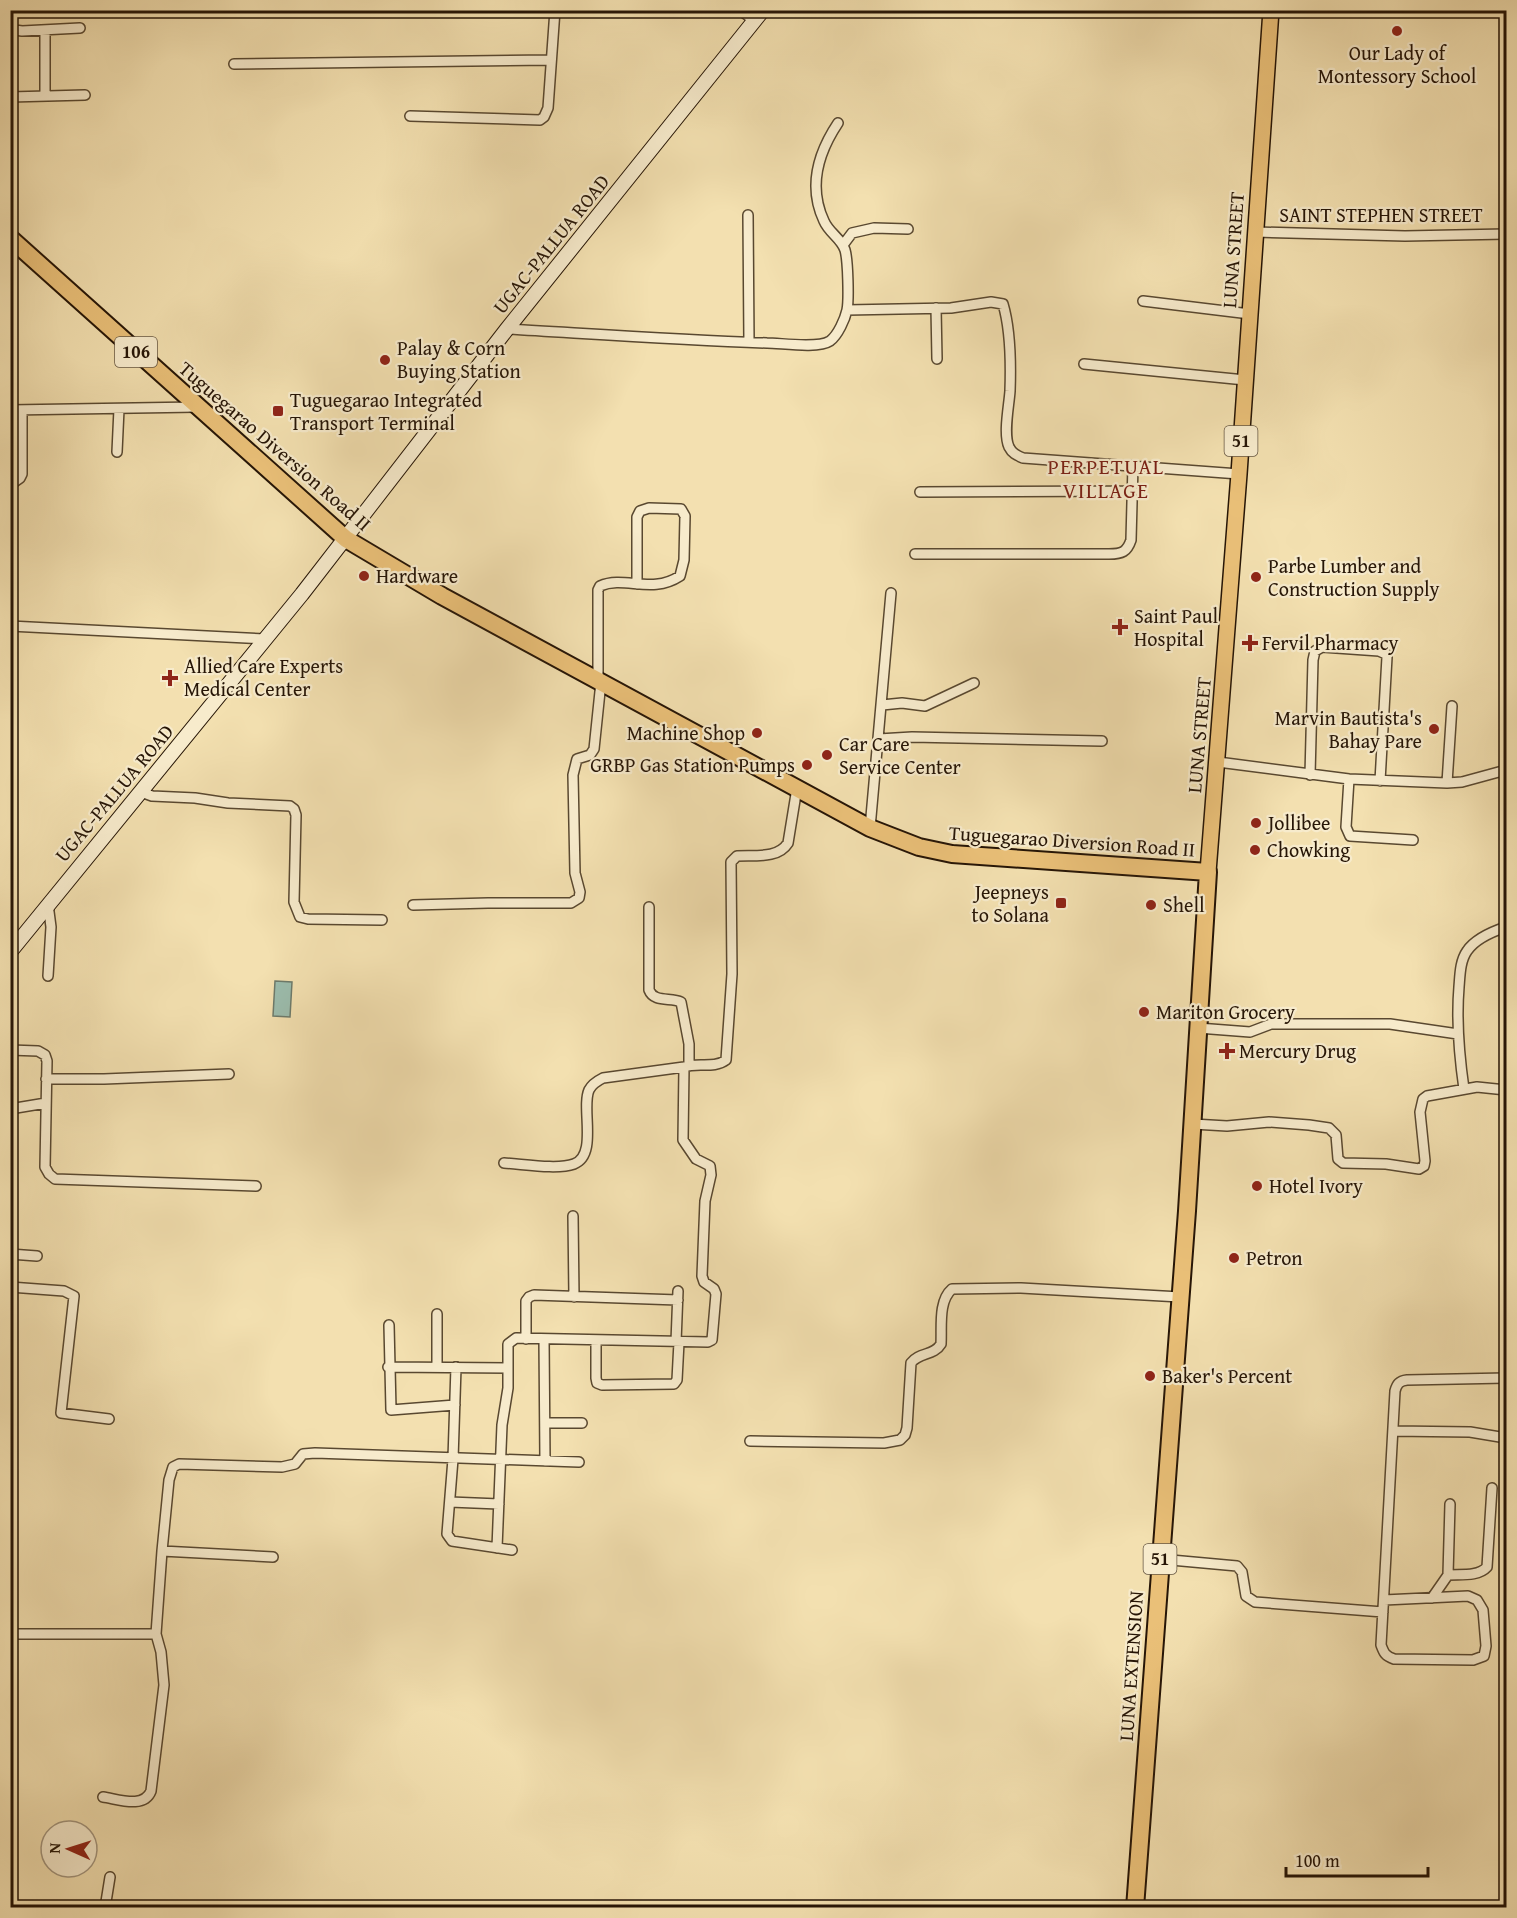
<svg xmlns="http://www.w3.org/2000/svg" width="1517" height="1918" font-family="'Gentium Book Plus',serif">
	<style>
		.water { fill: #9bbdae; stroke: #6c7a6b; stroke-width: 1.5 }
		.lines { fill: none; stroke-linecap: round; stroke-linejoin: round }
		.street-casing { stroke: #594830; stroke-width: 12 }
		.secondary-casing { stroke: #261506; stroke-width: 16 }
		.primary-casing { stroke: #261506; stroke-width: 18 }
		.highway-casing { stroke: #261506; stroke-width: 20 }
		.street { stroke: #f7ebcc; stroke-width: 9 }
		.secondary { stroke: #f7ebcc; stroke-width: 14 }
		.primary { stroke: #eac078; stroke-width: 15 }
		.highway { stroke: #eac078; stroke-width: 16 }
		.poi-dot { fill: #8f2418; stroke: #f7ebcc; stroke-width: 2 }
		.labels { text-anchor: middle; stroke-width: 4.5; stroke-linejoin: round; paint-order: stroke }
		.shield { fill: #f7ebcc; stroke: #655541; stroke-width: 1.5 }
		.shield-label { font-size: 18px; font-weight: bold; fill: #261506 }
		.poi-label { font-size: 20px; fill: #261506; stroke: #f7ebcc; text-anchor: start }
		.street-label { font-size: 20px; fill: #261506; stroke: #f7ebcc }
		.neighbourhood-label { font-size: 21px; letter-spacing: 1.5px; fill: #7a1f14; stroke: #f7ebcc }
	</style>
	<rect width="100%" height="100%" fill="#f3e0b0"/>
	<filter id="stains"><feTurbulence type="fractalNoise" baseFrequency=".00333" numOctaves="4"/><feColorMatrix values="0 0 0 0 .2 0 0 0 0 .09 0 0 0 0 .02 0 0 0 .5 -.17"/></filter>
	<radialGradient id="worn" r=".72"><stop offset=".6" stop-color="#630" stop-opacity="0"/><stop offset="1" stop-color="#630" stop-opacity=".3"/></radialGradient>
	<!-- water -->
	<path class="water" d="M275,981L292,982L290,1017L273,1016Z"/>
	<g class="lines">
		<!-- street casing -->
		<g class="street-casing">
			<path id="street" d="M740,10L755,21
				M10,24L15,30L22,31L80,28
				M234,64L550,60
				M45,95V31
				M10,97L85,95
				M410,116L540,120L544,117L548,108L555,10
				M748,215L749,342
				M1256,232L1405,236L1506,234
				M843,245L852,233L874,228L908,229
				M1143,301L1250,314
				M936,308L937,359
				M847,310L951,308L991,302L1003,304C1011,331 1011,363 1010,391C1009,406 1003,434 1009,447C1012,453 1016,455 1023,458L1239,474
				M507,329C594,334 680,340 767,343C781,343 818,349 830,341C838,335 845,319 847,310C849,300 848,260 845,250C841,238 829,233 824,221C808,187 818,153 838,123
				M1084,364L1245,380
				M10,410L197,407
				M117,452L119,409
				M10,485L20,478L22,474V410
				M920,492L1133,491
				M915,554H1109C1122,554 1127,552 1131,540L1133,465
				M10,626L265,639
				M598,681V590L600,586C625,575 651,595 680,576L684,560L685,516L681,509L649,508L640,511L637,517V584
				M882,705L902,703L925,706L974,683
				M879,739L912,737L1102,741
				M1218,762L1349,779L1447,783L1462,782L1506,770
				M1310,775L1313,660L1315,651L1322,647L1379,651L1386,654L1387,657L1380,781
				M1349,779L1346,827L1350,836L1413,840
				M1447,783L1452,706
				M141,792L152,796L195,798L228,803L290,806L294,809L296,815L294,902L300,917L308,919L382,920
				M870,828L891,593
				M48,904L51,927L48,976
				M413,905L488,903H571L579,898L580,892L575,873L573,775L577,759L590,755L594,749L601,682
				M649,907V990C654,1003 671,997 681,1002L689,1044V1065
				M1198,1028L1250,1032L1271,1024H1390L1458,1034
				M10,1050L38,1051L45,1055L47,1061L45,1167L49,1174L55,1179L256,1186
				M46,1079H104L229,1074
				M1464,1089C1459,1054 1456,1022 1459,987C1460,975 1460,961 1467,951C1475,939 1494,931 1506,927
				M10,1109L46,1103
				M1193,1124L1227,1126L1269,1122L1309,1125L1329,1128L1336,1135L1338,1159L1343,1163L1386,1164L1419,1169L1424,1166L1425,1161L1420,1112L1423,1099L1427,1096L1477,1087L1506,1090
				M504,1163C523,1164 557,1170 574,1164C598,1155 581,1108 589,1090C592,1084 597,1081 603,1078L684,1067
				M573,1216L574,1297
				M10,1254L37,1256
				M10,1287L64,1291L74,1296L61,1413L109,1419
				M437,1314V1367
				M389,1325L391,1410L455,1405
				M526,1339V1301L529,1297L534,1295L678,1300
				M544,1339L545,1461
				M596,1340V1378L597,1383L602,1385L674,1384L677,1380L679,1342
				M676,1342L678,1291
				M388,1367L508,1368
				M456,1367L453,1459L447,1534L452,1541L512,1550
				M545,1423H582
				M1393,1431L1470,1432L1506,1438
				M750,1441L884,1443L900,1440L905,1435L907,1428L911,1363C919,1352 934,1356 941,1344C942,1327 938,1301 952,1289L1021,1288L1180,1297
				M450,1502L499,1504
				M497,1548L502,1425L508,1388V1344L516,1338L708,1342L712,1340L716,1294L714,1289L704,1282L702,1276L705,1201L711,1175L710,1166L696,1159L683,1140L684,1067C697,1062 714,1069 726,1060L732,974L731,862L737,856C755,855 778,859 788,843L797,788
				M162,1551L169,1480L173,1467L179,1464L282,1467L295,1464L303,1454L315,1453L579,1462
				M1160,1559L1237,1566L1242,1572L1246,1596L1255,1602L1383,1612
				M1448,1575C1460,1574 1478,1577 1487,1567L1492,1488
				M1432,1598L1448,1575L1450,1504
				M1384,1600L1468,1596L1477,1600L1483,1610L1486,1646L1484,1656L1473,1660L1394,1659C1385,1656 1384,1653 1381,1645L1395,1391C1397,1384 1399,1381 1407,1380L1506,1378
				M10,1634H156
				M103,1797C118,1799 144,1809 151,1791L164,1685L161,1652L156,1634L162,1551L273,1557
				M105,1908L110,1877"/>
		</g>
		<!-- secondary casing -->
		<g class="secondary-casing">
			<path id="secondary" d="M10,952L302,594L507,329L763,10"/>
		</g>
		<!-- primary casing -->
		<g class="primary-casing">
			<path id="primary" d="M1208,872L1239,474L1271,10"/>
		</g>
		<!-- highway casing -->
		<g class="highway-casing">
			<path id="highway" d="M10,238L346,539L442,596L870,828L919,847L952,854L1208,872L1187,1211L1135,1908"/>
		</g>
		<!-- street -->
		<use href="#street" class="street"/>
		<!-- secondary -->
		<use href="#secondary" class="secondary"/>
		<!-- primary -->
		<use href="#primary" class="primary"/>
		<!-- highway -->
		<use href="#highway" class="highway"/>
	</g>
	<!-- markers -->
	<g class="poi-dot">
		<circle cx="1397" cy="31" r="6"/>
		<circle cx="385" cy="360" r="6"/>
		<rect x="272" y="405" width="12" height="12" rx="3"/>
		<circle cx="364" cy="576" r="6"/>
		<circle cx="1256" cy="577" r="6"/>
		<path d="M1117 618h6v6h6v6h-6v6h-6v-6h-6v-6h6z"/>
		<path d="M1247 634h6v6h6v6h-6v6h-6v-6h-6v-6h6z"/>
		<path d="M167 669h6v6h6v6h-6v6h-6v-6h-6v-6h6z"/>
		<circle cx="1434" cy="729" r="6"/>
		<circle cx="757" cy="733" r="6"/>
		<circle cx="827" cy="755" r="6"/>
		<circle cx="807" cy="765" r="6"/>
		<circle cx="1256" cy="823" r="6"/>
		<circle cx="1255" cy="850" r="6"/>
		<rect x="1055" y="897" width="12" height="12" rx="3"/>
		<circle cx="1151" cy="905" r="6"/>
		<circle cx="1144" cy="1012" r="6"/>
		<path d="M1224 1042h6v6h6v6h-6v6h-6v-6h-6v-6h6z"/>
		<circle cx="1257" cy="1186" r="6"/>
		<circle cx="1234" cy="1258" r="6"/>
		<circle cx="1150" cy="1376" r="6"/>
	</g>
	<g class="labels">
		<!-- shield labels -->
		<g class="shield">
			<rect x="115" y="337" width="42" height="30" rx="4.5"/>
			<rect x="1224.5" y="426" width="33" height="30" rx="4.5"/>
			<rect x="1143.5" y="1544" width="33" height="30" rx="4.5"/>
		</g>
		<g class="shield-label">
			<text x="136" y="358">106</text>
			<text x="1241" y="447">51</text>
			<text x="1160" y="1565">51</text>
		</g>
		<!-- poi labels -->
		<g class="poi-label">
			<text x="1397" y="60" text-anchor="middle">Our Lady of<tspan x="1397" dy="23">Montessory School</tspan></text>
			<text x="397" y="355">Palay &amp; Corn<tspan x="397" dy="23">Buying Station</tspan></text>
			<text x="290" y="407">Tuguegarao Integrated<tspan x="290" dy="23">Transport Terminal</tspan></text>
			<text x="1268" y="573">Parbe Lumber and<tspan x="1268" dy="23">Construction Supply</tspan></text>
			<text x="376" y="583">Hardware</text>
			<text x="1134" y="623">Saint Paul<tspan x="1134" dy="23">Hospital</tspan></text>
			<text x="1262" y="650">Fervil Pharmacy</text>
			<text x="184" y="673">Allied Care Experts<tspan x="184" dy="23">Medical Center</tspan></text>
			<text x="1422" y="725" text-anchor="end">Marvin Bautista's<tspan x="1422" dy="23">Bahay Pare</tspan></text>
			<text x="745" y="740" text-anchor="end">Machine Shop</text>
			<text x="839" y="751">Car Care<tspan x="839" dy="23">Service Center</tspan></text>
			<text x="795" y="772" text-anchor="end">GRBP Gas Station Pumps</text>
			<text x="1268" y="830">Jollibee</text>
			<text x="1267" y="857">Chowking</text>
			<text x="1049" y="899" text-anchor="end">Jeepneys<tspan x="1049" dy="23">to Solana</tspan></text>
			<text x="1163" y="912">Shell</text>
			<text x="1156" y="1019">Mariton Grocery</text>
			<text x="1239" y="1058">Mercury Drug</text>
			<text x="1269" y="1193">Hotel Ivory</text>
			<text x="1246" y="1265">Petron</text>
			<text x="1162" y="1383">Baker's Percent</text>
		</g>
		<!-- street labels -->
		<g class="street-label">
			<text x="1381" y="222">SAINT STEPHEN STREET</text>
			<text transform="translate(551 244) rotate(-51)" y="7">UGAC-PALLUA ROAD</text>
			<text transform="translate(1233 250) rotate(-86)" y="7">LUNA STREET</text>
			<text transform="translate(275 446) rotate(41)" y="7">Tuguegarao Diversion Road Ⅱ</text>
			<text transform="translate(1199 735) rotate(-85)" y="7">LUNA STREET</text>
			<text transform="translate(114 793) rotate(-50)" y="7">UGAC-PALLUA ROAD</text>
			<text transform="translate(1072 841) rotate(4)" y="7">Tuguegarao Diversion Road Ⅱ</text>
			<text transform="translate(1131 1666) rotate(-86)" y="7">LUNA EXTENSION</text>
		</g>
		<!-- neighbourhood labels -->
		<g class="neighbourhood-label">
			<text x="1106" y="474">PERPETUAL<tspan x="1106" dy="24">VILLAGE</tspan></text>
		</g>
	</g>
	<!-- margin -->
	<rect width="1517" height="1918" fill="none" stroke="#f3e0b0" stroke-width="36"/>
	<rect x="12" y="12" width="1493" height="1894" fill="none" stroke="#261506" stroke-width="3"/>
	<rect x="18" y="18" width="1481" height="1882" fill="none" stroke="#261506" stroke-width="1.5"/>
	<!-- north arrow -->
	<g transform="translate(69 1849) rotate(273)"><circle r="28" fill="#f7ebcc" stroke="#a3957d" stroke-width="1.5"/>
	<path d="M0-4.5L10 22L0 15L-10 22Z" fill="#8f2418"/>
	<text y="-9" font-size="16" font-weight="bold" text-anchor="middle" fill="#261506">N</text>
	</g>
	<!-- scale -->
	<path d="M1286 1867v9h142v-9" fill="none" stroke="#261506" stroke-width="3"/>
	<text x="1295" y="1867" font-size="18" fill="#261506" stroke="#f7ebcc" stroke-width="4.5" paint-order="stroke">100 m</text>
	<rect width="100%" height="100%" filter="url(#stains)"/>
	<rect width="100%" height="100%" fill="url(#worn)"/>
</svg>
